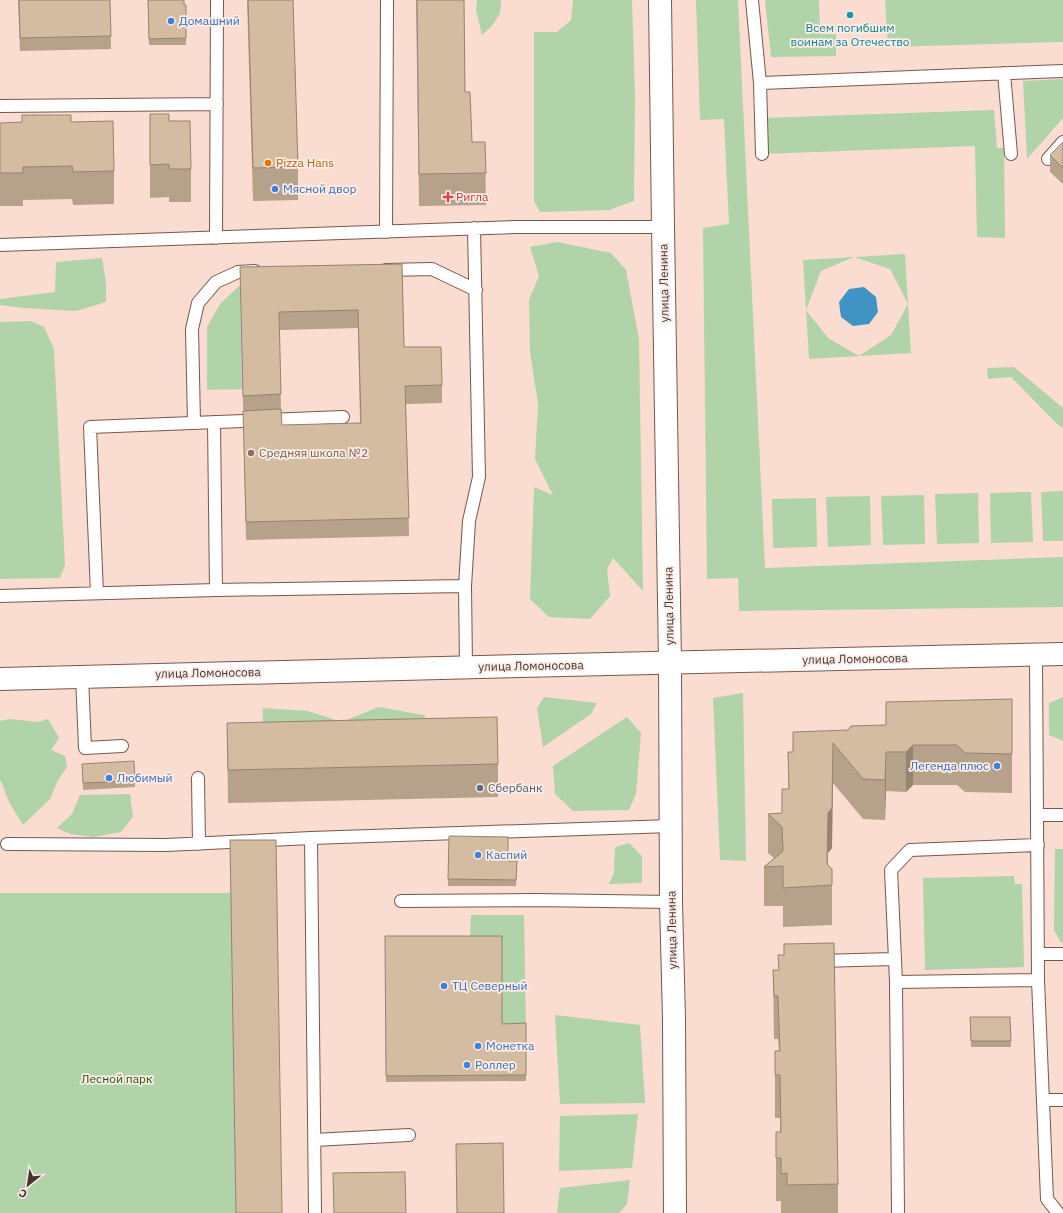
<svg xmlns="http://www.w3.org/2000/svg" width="1063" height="1213" font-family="'IBM Plex Sans',sans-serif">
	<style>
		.green { fill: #b1d3a9; fill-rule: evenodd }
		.water { fill: #4094c4 }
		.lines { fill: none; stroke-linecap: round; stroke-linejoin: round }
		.service-casing { stroke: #77584c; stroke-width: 14 }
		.minor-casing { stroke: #77584c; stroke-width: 24 }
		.tertiary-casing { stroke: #77584c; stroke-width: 24 }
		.service { stroke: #fff; stroke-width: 12 }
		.minor { stroke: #fff; stroke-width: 22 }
		.tertiary { stroke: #fff; stroke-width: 22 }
		.wall { fill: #b6a28a; fill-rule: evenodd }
		.shaded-wall { fill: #948471 }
		.building { fill: #d4bca1; stroke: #948471 }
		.culture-dot { fill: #0f9aa8; stroke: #fcede7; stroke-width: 1.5 }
		.shop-dot { fill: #3f7fe0; stroke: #fcede7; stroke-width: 1.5 }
		.food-dot { fill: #e8710a; stroke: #fcede7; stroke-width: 1.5 }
		.health-dot { fill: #e0444e; stroke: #fcede7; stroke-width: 1.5 }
		.education-dot { fill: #8d6e63; stroke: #fcede7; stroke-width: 1.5 }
		.service-dot { fill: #5c6f8a; stroke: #fcede7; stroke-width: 1.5 }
		.labels { text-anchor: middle; stroke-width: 3.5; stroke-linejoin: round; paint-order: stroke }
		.shop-label { font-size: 12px; fill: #366cbe; stroke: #fcede7; text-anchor: start }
		.culture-label { font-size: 12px; fill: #0d838f; stroke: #fcede7 }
		.food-label { font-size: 12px; fill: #c56008; stroke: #fcede7; text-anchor: start }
		.health-label { font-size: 12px; fill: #be3a42; stroke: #fcede7; text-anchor: start }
		.street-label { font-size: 12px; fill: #433530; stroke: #fcede7 }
		.education-label { font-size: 12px; fill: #785e54; stroke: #fcede7; text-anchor: start }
		.service-label { font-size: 12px; fill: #4e5e75; stroke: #fcede7; text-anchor: start }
		.park-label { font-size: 12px; fill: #1f520f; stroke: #fcede7 }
	</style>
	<rect width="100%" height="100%" fill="#fadcd1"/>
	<!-- green -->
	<path class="green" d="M477,0H501L500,13L492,26L482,35L476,10Z
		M573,0H632L635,96L634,201L609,210L540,212L534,201V32H557L571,20Z
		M696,0H738L765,568L1063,557V607L739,611L738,578L707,579L703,228L729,224L724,119L700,120Z
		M765,0H819L820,34H836V56L771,57Z
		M885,0H1063V42L888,47Z
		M1063,79V118L1027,159L1023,81Z
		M994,110L997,148H1004L1005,238L977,237L975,146L762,154L761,118Z
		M557,242L611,253L626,270L639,339L643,591L613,558L607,569L610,596L590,619L549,617L530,599L534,487L553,495L535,459L538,404L530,352L529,300L539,276L530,247Z
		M905,254L911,353L809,359L803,260ZM854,257L890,269L908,304L891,335L859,356L828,338L806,310L821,271Z
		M102,258L106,283V302L76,311L24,308L0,305V299L55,292L56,262Z
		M240,285L242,389L207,390V327L220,304Z
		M31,321L44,327L54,349L65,565L60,578L0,579V322Z
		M1014,367L1063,408V428L1057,424L1011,377L988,379L987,368Z
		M1063,491V541H1043L1041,492Z
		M1031,492L1033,542L991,543L990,493Z
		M978,493L979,543L937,544L935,494Z
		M924,495L925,544L883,545L881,496Z
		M870,496L871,545L828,547L826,497Z
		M816,498L817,547L773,548L772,499Z
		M743,693L746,861L720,860L713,698Z
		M544,697L597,703L591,714L543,747L537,708Z
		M1063,697V741L1049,735V703Z
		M378,707L424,715L440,740L262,742L263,708L308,711L342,722Z
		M627,717L641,733L636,794L629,810L573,811L555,794L553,766Z
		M9,719L38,722L48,719L59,738L51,750L65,756L67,767L58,780L50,799L23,825L9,802L1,781H0V721Z
		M130,794L133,817L121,832L94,837L70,834L57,828L72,814L80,795Z
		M629,843L642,856V883L609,884L614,873L615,847Z
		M1055,849H1063V942L1061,943L1054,930Z
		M1014,876L1015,884H1022L1024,967L925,970L923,878Z
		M0,893H231L236,1213H0Z
		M471,915H524L526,1030H502L470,942Z
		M555,1015L640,1025L645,1103L560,1104Z
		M638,1114L632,1168L559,1171L560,1116Z
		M630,1180L627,1204L619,1213H557L560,1188Z"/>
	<!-- water -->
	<path class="water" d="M864,287L876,297L878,312L869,324L853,326L841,317L839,302L849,289Z"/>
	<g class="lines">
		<!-- service casing -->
		<g class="service-casing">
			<path id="service" d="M752,0L760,83L762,154
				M1004,73L1011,154
				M760,83L1063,71
				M0,106L217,104
				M1048,159L1063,142
				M386,232L387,0
				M216,238L217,0
				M0,245L514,227H663
				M386,270L432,269L476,290
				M214,422L216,590
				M194,423L192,329L198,303L216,282L238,272L255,271
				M97,593L90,427L343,417
				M0,596L216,590L465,586
				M1036,656L1038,980L1047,1199L1058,1213
				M466,667L465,586L469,521L479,477L474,228
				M82,676L85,748L122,746
				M198,778L199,844
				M1037,815H1063
				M311,838L315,1213
				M7,844L166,845L311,838L671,826
				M401,901L535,900L671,902
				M1038,954H1063
				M818,961L895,959
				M896,982L1038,980
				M1044,1100H1063
				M314,1140L409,1135
				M898,1213L896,982L891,870L910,850L1038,845"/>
		</g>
		<!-- minor casing -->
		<g class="minor-casing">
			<path id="minor" d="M0,679L520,666L1063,654"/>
		</g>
		<!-- tertiary casing -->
		<g class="tertiary-casing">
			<path id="tertiary" d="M660,0L663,227L670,663L671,902L674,1018L675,1213"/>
		</g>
		<!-- service -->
		<use href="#service" class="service"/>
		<!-- minor -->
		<use href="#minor" class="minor"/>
		<!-- tertiary -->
		<use href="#tertiary" class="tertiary"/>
	</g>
	<!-- wall -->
	<path class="wall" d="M18,0H110L111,49L20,51Z
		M148,0L186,5V45H149Z
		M247,0H293L298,167V200L253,201Z
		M416,0H464L465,92L472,142H485L486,205L419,206Z
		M150,114L169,121L191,169V202H169V197L150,198Z
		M71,122L114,171V204L73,205L72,199L23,200V206H0V123Z
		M1063,142V184L1050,172V155Z
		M402,264L404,347L442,385V403L406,404L409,536L246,540L240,267ZM358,328L360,423L282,425L281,409L279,330Z
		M1012,699V793L965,792L957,785H913L906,792L886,791L885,820L863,819L833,783L832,848L828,853V865L832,885V925L783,927V906H764V867L774,858L768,853V814L782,813V789H788V752H793L848,730L886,725Z
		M227,723L498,764V797L228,803Z
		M82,764L135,781V787L83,790Z
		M449,836L508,861H517L516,886H448Z
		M230,840L282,1213H236Z
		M385,936L502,1024L526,1023V1081L386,1082Z
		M773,970L838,1184V1213H781V1201H776V1132H780V1118H775V1051H779L778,1039H774Z
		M970,1017H1010L1011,1047H971Z
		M456,1144L504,1213H457Z"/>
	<!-- shaded-wall -->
	<path class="shaded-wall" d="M833,743L832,848L828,853L827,885L828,813Z
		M913,745V785L906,792V752Z
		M886,752V791L885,820V780Z"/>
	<!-- building -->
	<path class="building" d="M19,0H110L111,36L20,38Z
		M148,0H184V5H186V38L149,39Z
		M248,0H293L298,167L253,168Z
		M417,0H464L465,92H470L472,142H485L486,173L419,174Z
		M150,114H169V121H190L191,169H169V164L150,165Z
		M22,115H71V122L113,121L114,171L73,172L72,166L23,167V173H0V123L22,122Z
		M1063,142V168L1050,155Z
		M402,264L404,347H441L442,385L405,386L409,518L246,522L243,411L281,409L282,425L361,423L358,310L279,312L281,394L243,396L240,267Z
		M1012,699V754L965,753L957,745H913L906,752H886L885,780L863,779L833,743L832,808L828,813L827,864L832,869V885L783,888V866L764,867L783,851L782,827L768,814L782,813V789H789L788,752H793V732L848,730L851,726L886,725V702Z
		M497,717L498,764L228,770L227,723Z
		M134,761L135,781L83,783L82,764Z
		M449,836L508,837V861H517L516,880L448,879Z
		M230,840H276L282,1213H236Z
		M385,936H502V1024L526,1023V1075L386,1076Z
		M834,943L838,1184L787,1185V1173L781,1174V1158H776V1132H781L780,1075H775V1051H780L778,996H774L773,970H779L778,955H784V944Z
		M970,1017H1010L1011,1041H971Z
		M503,1143L504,1213H457L456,1144Z
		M405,1172L406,1213H334L333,1173Z"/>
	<!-- markers -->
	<circle class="culture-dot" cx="850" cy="15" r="4"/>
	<g class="shop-dot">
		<circle cx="171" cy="21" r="4"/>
		<circle cx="275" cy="189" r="4"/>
		<circle cx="997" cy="766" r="4"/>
		<circle cx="109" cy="778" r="4"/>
		<circle cx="478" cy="855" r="4"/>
		<circle cx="444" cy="986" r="4"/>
		<circle cx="478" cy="1046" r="4"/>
		<circle cx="467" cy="1065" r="4"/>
	</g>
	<circle class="food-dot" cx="268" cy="163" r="4"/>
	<path class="health-dot" d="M446 191h4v4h4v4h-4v4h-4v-4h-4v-4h4z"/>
	<circle class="education-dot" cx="251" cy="453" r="4"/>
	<circle class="service-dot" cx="480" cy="788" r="4"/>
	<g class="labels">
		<!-- shop labels -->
		<g class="shop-label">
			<text x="179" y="25">Домашний</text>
			<text x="283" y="193">Мясной двор</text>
			<text x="989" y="770" text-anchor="end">Легенда плюс</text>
			<text x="117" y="782">Любимый</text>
			<text x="486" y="859">Каспий</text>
			<text x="452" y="990">ТЦ Северный</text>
			<text x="486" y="1050">Монетка</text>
			<text x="475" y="1069">Роллер</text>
		</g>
		<!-- culture labels -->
		<g class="culture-label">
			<text x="850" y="32">Всем погибшим<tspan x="850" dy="14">воинам за Отечество</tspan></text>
		</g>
		<!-- food labels -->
		<g class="food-label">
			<text x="276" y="167">Pizza Hans</text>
		</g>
		<!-- health labels -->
		<g class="health-label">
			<text x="456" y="201">Ригла</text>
		</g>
		<!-- street labels -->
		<g class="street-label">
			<text transform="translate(664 283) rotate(-91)" y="4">улица Ленина</text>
			<text transform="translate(669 606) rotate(-91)" y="4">улица Ленина</text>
			<text transform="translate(855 659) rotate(-1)" y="4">улица Ломоносова</text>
			<text transform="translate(531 666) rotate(-1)" y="4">улица Ломоносова</text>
			<text transform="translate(208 673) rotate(-1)" y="4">улица Ломоносова</text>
			<text transform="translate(672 930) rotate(-91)" y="4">улица Ленина</text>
		</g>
		<!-- education labels -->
		<g class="education-label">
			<text x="259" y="457">Средняя школа №2</text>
		</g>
		<!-- service labels -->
		<g class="service-label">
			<text x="488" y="792">Сбербанк</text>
		</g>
		<!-- park labels -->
		<g class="park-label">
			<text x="117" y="1083">Лесной парк</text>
		</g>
	</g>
	<!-- north arrow -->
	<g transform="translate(28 1185) rotate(210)" stroke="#fcede7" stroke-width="3" paint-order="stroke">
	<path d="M0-3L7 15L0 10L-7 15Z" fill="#433530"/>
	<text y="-6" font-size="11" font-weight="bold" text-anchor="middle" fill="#433530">С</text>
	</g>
</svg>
